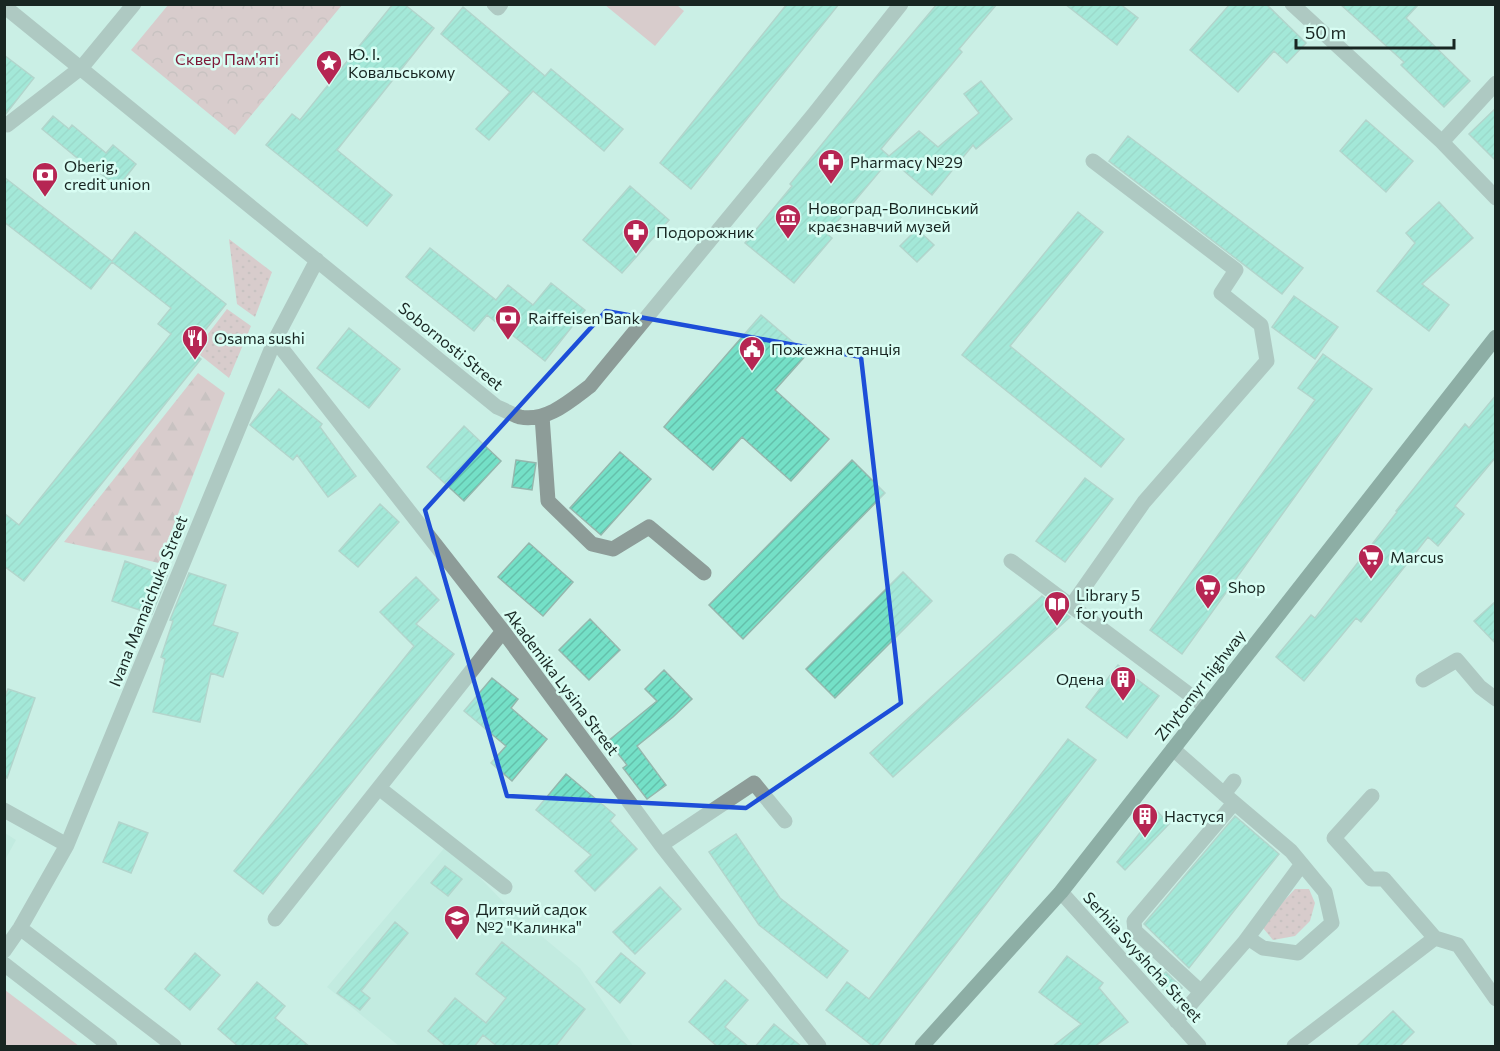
<svg xmlns="http://www.w3.org/2000/svg" width="1500" height="1051" font-family="Commissioner,sans-serif">
	<style>
		.built { fill: #b9e6d9 }
		.grass { fill: url(#grass-dots) }
		.forest { fill: url(#forest-firs) }
		.park { fill: url(#park-crowns) }
		.pitch { fill: #e8a3ae }
		.building { fill: url(#building-hatch); stroke: #94b7ad; stroke-width: 1.5 }
		.lines { fill: none; stroke-linecap: round; stroke-linejoin: round }
		.minor { stroke: #8d9c98; stroke-width: 15 }
		.major { stroke: #445f58; stroke-width: 15 }
		.marked { fill: none; stroke: #1d4ed8; stroke-width: 4.5; stroke-linejoin: round }
		.labels { text-anchor: middle; stroke-width: 5; stroke-linejoin: round; paint-order: stroke }
		.poi-label { font-size: 16px; fill: #182622; stroke: #d8fdf3; text-anchor: start }
		.park-label { font-size: 16px; fill: #7e1837; stroke: #d8fdf3 }
		.street-label { font-size: 16px; fill: #182622; stroke: #d8fdf3 }
	</style>
	<defs>
		<pattern id="grass-dots" width="8" height="8" patternUnits="userSpaceOnUse" patternTransform="scale(1.5)"><rect width="8" height="8" fill="#e8a3ae"/><path d="M2 2h.1M6 6h.1" fill="none" stroke="#c68c95" stroke-width="1.8" stroke-linecap="round"/></pattern>
		<pattern id="forest-firs" width="22" height="20" patternUnits="userSpaceOnUse" patternTransform="scale(1.5)"><rect width="22" height="20" fill="#e8a3ae"/><path d="M5 1l3.5 6h-7zM16 11l3.5 6h-7z" fill="#c68c95"/></pattern>
		<pattern id="park-crowns" width="20" height="18" patternUnits="userSpaceOnUse" patternTransform="scale(1.5)"><rect width="20" height="18" fill="#e8a3ae"/><path d="M2 6a3 3 0 1 1 6 0M12 15a3 3 0 1 1 6 0" fill="none" stroke="#c68c95"/></pattern>
		<pattern id="building-hatch" width="6" height="6" patternUnits="userSpaceOnUse" patternTransform="scale(1.5)"><rect width="6" height="6" fill="#74e0c7"/><path d="M-1 1l2-2M0 6l6-6M5 7l2-2" fill="none" stroke="#64c0ab"/></pattern>
	</defs>
	<rect width="100%" height="100%" fill="#cbefe5"/>
	<!-- built -->
	<path class="built" d="M5,833L16,840L5,860Z
		M446,846L458,855L515,914L580,968L633,1046H399L327,987Z"/>
	<!-- grass -->
	<path class="grass" d="M229,239L272,272L255,317L237,304Z
		M227,309L251,326L229,378L195,351Z
		M1295,889H1309L1315,903L1310,921L1295,936L1273,940L1263,928L1279,906Z"/>
	<!-- forest -->
	<path class="forest" d="M198,373L225,393L159,563L64,542Z"/>
	<!-- park -->
	<path class="park" d="M168,5V4L342,5L235,135L131,50Z"/>
	<!-- pitch -->
	<path class="pitch" d="M605,5H677L684,11L655,46Z
		M4,990H5L79,1046H5Z"/>
	<!-- building -->
	<path class="building" d="M393,4H404L434,28L337,150L392,195L367,226L266,145L292,114L300,120Z
		M787,4H839L691,189L660,163Z
		M937,4H997L959,49L962,52L881,149L889,156L919,131L938,147L979,113L964,94L981,81L1012,119L976,149L973,145L932,195L890,159L827,234L832,238L794,283L745,243L792,186L790,184L881,71Z
		M1065,4H1120L1138,18L1117,45Z
		M1230,4H1266L1306,43L1287,63L1274,51L1238,92L1190,50Z
		M1340,4H1419L1406,18L1470,81L1444,107L1401,65L1404,62Z
		M463,7L545,76L551,69L623,129L604,151L533,91L489,140L476,129L510,92L441,34Z
		M4,55L34,78L5,115H4Z
		M1496,108V161L1469,134Z
		M53,116L69,129L72,125L106,153L113,145L136,164L118,187L88,164L87,166L42,129Z
		M1366,120L1413,161L1386,192L1340,151Z
		M1128,136L1303,268L1282,294L1109,161Z
		M4,177L112,261L135,232L226,304L190,349L201,359L24,581L4,566V513L19,525L171,334L158,324L171,308L112,262L91,289L4,222Z
		M630,186L669,220L622,273L583,240Z
		M1439,202L1473,238L1422,284L1449,305L1429,331L1377,291L1415,243L1406,233Z
		M1078,212L1103,232L1010,346L1124,439L1101,467L962,355Z
		M917,229L934,245L917,262L900,246Z
		M430,248L496,300L508,285L533,305L551,283L585,310L545,361L487,315L474,331L406,277Z
		M1294,296L1338,327L1315,359L1272,327Z
		M761,315L807,354L775,390L829,439L791,481L742,437L713,470L664,427Z
		M349,328L400,369L369,408L317,368Z
		M1323,354L1372,389L1182,654L1150,630L1315,400L1298,388Z
		M279,389L322,424L320,427L356,476L328,497L297,455L293,460L250,425Z
		M1496,395V457L1455,506L1464,514L1438,546L1428,537L1361,622L1356,618L1304,681L1276,657L1311,615L1315,618L1397,512L1396,511L1465,424L1469,428Z
		M464,426L501,461L464,501L427,467Z
		M620,452L651,479L601,535L570,508Z
		M516,460L536,463L532,490L512,487Z
		M852,460L885,493L743,639L709,605Z
		M1085,478L1113,499L1065,562L1036,541Z
		M380,504L399,522L358,567L339,551Z
		M529,543L573,582L543,616L498,577Z
		M125,561L167,576L152,614L112,601Z
		M903,572L932,601L835,698L806,669Z
		M189,573L226,585L213,625L238,633L223,677L211,673L200,722L153,712L165,659L161,657L173,621L170,620Z
		M416,577L439,600L416,624L454,654L263,894L234,871L414,646L380,612Z
		M1042,596L1070,617L893,777L870,753Z
		M1496,601V644L1474,621Z
		M590,619L620,650L589,680L559,650Z
		M1118,665L1159,696L1127,738L1086,707Z
		M664,670L692,699L673,717L637,746L666,785L647,799L623,768L627,765L608,741L657,701L645,689Z
		M492,678L518,699L511,708L547,739L512,781L491,763L506,746L464,711Z
		M8,689L35,698L7,778L4,777V698Z
		M1068,739L1096,760L877,1047H874L826,1010L847,982L869,999Z
		M566,774L615,815L610,821L637,849L595,891L575,871L591,855L536,810Z
		M1157,811L1169,824L1125,870L1117,862Z
		M1235,816L1279,854L1189,968L1144,924Z
		M119,822L148,833L131,873L103,862Z
		M736,834L780,898L848,951L827,978L759,925L709,852Z
		M445,866L462,879L448,896L431,883Z
		M660,887L681,909L635,954L613,932Z
		M395,922L408,933L361,991L370,998L360,1010L337,993Z
		M502,942L585,1009L555,1047H498L483,1035L474,1047H447L428,1031L455,998L486,1023L506,998L476,974Z
		M195,953L220,975L190,1010L165,989Z
		M621,953L645,973L620,1003L596,982Z
		M1067,956L1103,983L1099,988L1128,1022L1094,1047H1052L1081,1024L1039,992Z
		M1166,972L1182,988L1170,996L1154,981Z
		M725,980L748,1000L725,1027L749,1047H718L689,1022Z
		M257,982L285,1006L275,1018L310,1047H239L218,1029Z
		M1393,1011L1414,1032L1399,1047H1356Z
		M774,1024L802,1047H755Z"/>
	<g class="lines">
		<!-- minor -->
		<path class="minor" d="M494,4L498,8L501,4
			M1292,4L1442,142L1496,198
			M4,6L497,407C505,410 513,415 520,417C547,422 570,401 590,386L814,114L901,4
			M4,124L7,125L82,67L134,4
			M1442,142L1496,83
			M275,340L503,631L661,845L819,1046
			M542,416L548,501L592,544L613,549L649,527L704,573
			M1011,561L1206,707
			M1071,606L1144,502L1267,361L1261,325L1221,293L1236,270L1093,161
			M1423,680L1457,660L1480,687L1496,699
			M1173,749L1224,794L1291,851L1325,892L1332,923L1298,953L1263,948L1248,938L1176,1021
			M379,788L505,887
			M1224,794L1234,781
			M1372,796L1334,838L1371,879H1384L1435,938
			M4,810L67,845
			M661,845L754,783L785,821
			M1061,892L1199,1046
			M275,919L503,631
			M20,928L174,1046
			M1243,944L1302,864
			M4,951L20,928L67,845L275,340L317,260
			M4,964L110,1046
			M1201,992L1135,931L1134,921L1234,803
			M1294,1046L1435,938L1458,945L1496,999"/>
		<!-- major -->
		<path class="major" d="M922,1046L1061,892L1496,337"/>
	</g>
	<!-- marked area -->
	<path d="M0 0H1500V1051H0ZM606,311L861,357L901,703L746,808L507,796L425,510Z" fill="#cbefe5" fill-opacity=".55" fill-rule="evenodd"/>
	<path class="marked" d="M606,311L861,357L901,703L746,808L507,796L425,510Z"/>
	<!-- icons -->
	<defs>
		<g id="sight-pin" transform="scale(1.35)"><path d="M0 17L-7.5 6A9.5 9.5 0 1 1 7.5 6Z" fill="#b62653" stroke="#d8fdf3"/><path d="M0-6L1.8-2.2L6-1.7L2.9 1.2L3.7 5.4L0 3.3L-3.7 5.4L-2.9 1.2L-6-1.7L-1.8-2.2Z" fill="#fff"/></g>
		<g id="pharmacy-pin" transform="scale(1.35)"><path d="M0 17L-7.5 6A9.5 9.5 0 1 1 7.5 6Z" fill="#b62653" stroke="#d8fdf3"/><path d="M-2-6h4v4h4v4h-4v4h-4v-4h-4v-4h4Z" fill="#fff"/></g>
		<g id="bank-pin" transform="scale(1.35)"><path d="M0 17L-7.5 6A9.5 9.5 0 1 1 7.5 6Z" fill="#b62653" stroke="#d8fdf3"/><path d="M-6-4H6V4H-6ZM0-2.3a2.3 2.3 0 1 0 0 4.6a2.3 2.3 0 1 0 0-4.6Z" fill="#fff"/></g>
		<g id="museum-pin" transform="scale(1.35)"><path d="M0 17L-7.5 6A9.5 9.5 0 1 1 7.5 6Z" fill="#b62653" stroke="#d8fdf3"/><path d="M0-6L6-3V-2H-6V-3ZM-5-1h2V3h-2ZM-1-1h2V3h-2ZM3-1h2V3H3ZM-6 4H6V6H-6Z" fill="#fff"/></g>
		<g id="restaurant-pin" transform="scale(1.35)"><path d="M0 17L-7.5 6A9.5 9.5 0 1 1 7.5 6Z" fill="#b62653" stroke="#d8fdf3"/><path d="M-5-6h1v4h1v-4h1v4h1v-4h1v5L-1.5 .5V6h-2V.5L-5-1ZM5-6V6H3V1.5H1.5Q1.5-4 5-6Z" fill="#fff"/></g>
		<g id="civic-pin" transform="scale(1.35)"><path d="M0 17L-7.5 6A9.5 9.5 0 1 1 7.5 6Z" fill="#b62653" stroke="#d8fdf3"/><path d="M-.6-6.5H3V-4.5H.6V-3L4-1V1h2V6H-6V1h2V-1L-.6-3ZM-1.2 2.5V6h2.4V2.5Z" fill="#fff"/></g>
		<g id="supermarket-pin" transform="scale(1.35)"><path d="M0 17L-7.5 6A9.5 9.5 0 1 1 7.5 6Z" fill="#b62653" stroke="#d8fdf3"/><path d="M-6-5.5h2.5l.6 2H6L4.5 2H-2.5L-4.4-4H-6ZM-1.5 3.2a1.3 1.3 0 1 0 .1 0ZM3 3.2a1.3 1.3 0 1 0 .1 0Z" fill="#fff"/></g>
		<g id="library-pin" transform="scale(1.35)"><path d="M0 17L-7.5 6A9.5 9.5 0 1 1 7.5 6Z" fill="#b62653" stroke="#d8fdf3"/><path d="M-6-4Q-3-5.5-.7-3.5V5Q-3 3-6 4ZM6-4Q3-5.5 .7-3.5V5Q3 3 6 4Z" fill="#fff"/></g>
		<g id="building-pin" transform="scale(1.35)"><path d="M0 17L-7.5 6A9.5 9.5 0 1 1 7.5 6Z" fill="#b62653" stroke="#d8fdf3"/><path d="M-4-6H4V6H1V3H-1V6H-4ZM-2.5-4.3h1.7v1.8h-1.7ZM.8-4.3h1.7v1.8H.8ZM-2.5-1h1.7V.8h-1.7ZM.8-1h1.7V.8H.8Z" fill="#fff"/></g>
		<g id="school-pin" transform="scale(1.35)"><path d="M0 17L-7.5 6A9.5 9.5 0 1 1 7.5 6Z" fill="#b62653" stroke="#d8fdf3"/><path d="M0-5L7-2L0 1L-7-2ZM-4 1L0 2.5L4 1V4Q0 6-4 4Z" fill="#fff"/></g>
	</defs>
	<g fill-rule="evenodd">
		<use href="#sight-pin" x="329" y="63"/>
		<use href="#pharmacy-pin" x="831" y="162"/>
		<use href="#bank-pin" x="45" y="175"/>
		<use href="#museum-pin" x="788" y="217"/>
		<use href="#pharmacy-pin" x="636" y="232"/>
		<use href="#bank-pin" x="508" y="318"/>
		<use href="#restaurant-pin" x="195" y="338"/>
		<use href="#civic-pin" x="752" y="349"/>
		<use href="#supermarket-pin" x="1371" y="557"/>
		<use href="#supermarket-pin" x="1208" y="587"/>
		<use href="#library-pin" x="1057" y="604"/>
		<use href="#building-pin" x="1123" y="679"/>
		<use href="#building-pin" x="1145" y="816"/>
		<use href="#school-pin" x="457" y="918"/>
	</g>
	<g class="labels">
		<!-- poi labels -->
		<g class="poi-label">
			<text x="348" y="60">Ю. І.<tspan x="348" dy="18">Ковальському</tspan></text>
			<text x="850" y="168">Pharmacy №29</text>
			<text x="64" y="172">Oberig,<tspan x="64" dy="18">credit union</tspan></text>
			<text x="808" y="214">Новоград-Волинський<tspan x="808" dy="18">краєзнавчий музей</tspan></text>
			<text x="656" y="238">Подорожник</text>
			<text x="528" y="324">Raiffeisen Bank</text>
			<text x="214" y="344">Osama sushi</text>
			<text x="771" y="355">Пожежна станція</text>
			<text x="1390" y="563">Marcus</text>
			<text x="1228" y="593">Shop</text>
			<text x="1076" y="601">Library 5<tspan x="1076" dy="18">for youth</tspan></text>
			<text x="1104" y="685" text-anchor="end">Одена</text>
			<text x="1164" y="822">Настуся</text>
			<text x="476" y="915">Дитячий садок<tspan x="476" dy="18">№2 "Калинка"</tspan></text>
		</g>
		<!-- park labels -->
		<g class="park-label">
			<text x="227" y="65">Сквер Пам'яті</text>
		</g>
		<!-- street labels -->
		<g class="street-label">
			<text transform="translate(451 346) rotate(39)" y="6">Sobornosti Street</text>
			<text transform="translate(148 601) rotate(-68)" y="6">Ivana Mamaichuka Street</text>
			<text transform="translate(562 682) rotate(53)" y="6">Akademika Lysina Street</text>
			<text transform="translate(1200 685) rotate(-52)" y="6">Zhytomyr highway</text>
			<text transform="translate(1143 957) rotate(48)" y="6">Serhiia Svyshcha Street</text>
		</g>
	</g>
	<!-- border -->
	<rect width="1500" height="1051" fill="none" stroke="#182622" stroke-width="12"/>
	<!-- scale -->
	<path d="M1296 39v9h158v-9" fill="none" stroke="#182622" stroke-width="3"/>
	<text x="1305" y="39" font-size="18" fill="#182622" stroke="#d8fdf3" stroke-width="4.5" paint-order="stroke">50 m</text>
</svg>
